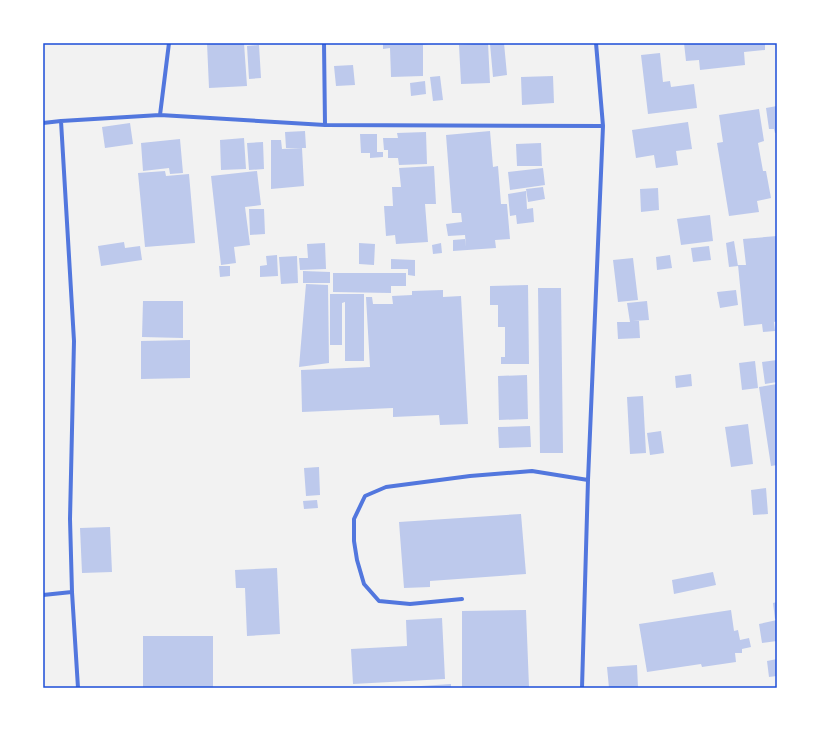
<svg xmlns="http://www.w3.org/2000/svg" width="820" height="731" font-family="Poppins,sans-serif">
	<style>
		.building { fill: #bdc9ec }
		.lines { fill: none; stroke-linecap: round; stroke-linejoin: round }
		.minor { stroke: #5277de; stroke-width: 4 }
		.neatline { fill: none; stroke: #1d4ed8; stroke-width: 1.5 }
	</style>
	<rect width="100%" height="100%" fill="#f2f2f2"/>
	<!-- building -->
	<path class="building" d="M207,43H244L247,86L209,88Z
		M383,43H432V44L423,45V76L391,77L390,48L383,49Z
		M488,43L490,83L461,84L459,45Z
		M504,43L507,75L493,77L490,44Z
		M684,43H765V50L744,52L745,65L700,70L699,60L686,61Z
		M259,45L261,78L249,79L247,46Z
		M660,53L663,82L670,81L671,87L694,84L697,108L648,114L641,55Z
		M353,65L355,85L336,86L334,66Z
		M440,76L443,100L433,101L430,77Z
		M553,76L554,103L522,105L521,77Z
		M425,81L426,94L411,96L410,83Z
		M777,106V133H775L774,129H769L766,108Z
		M759,109L764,141L758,143L763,171H766L771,198L757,201L759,212L729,216L717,143L723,142L719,115Z
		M688,122L692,149L676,151L678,165L656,168L654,155L636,158L632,130Z
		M130,123L133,144L105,148L102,127Z
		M305,131L306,148H286L285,132Z
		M490,131L493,167L498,166L501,204H507L510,239L495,240L496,248L453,251V240L465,239L466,247L465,235L448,236L446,224L462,222L461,213H452L446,135Z
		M426,132L427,164L399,165L398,158H388V150H384L383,138H398L397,133Z
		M360,134H377V152H383V157L370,158V153H361Z
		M244,138L246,169L221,170L220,140Z
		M180,139L183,173L170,174L169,168L143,171L141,143Z
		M271,140H281L282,149L302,148L304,186L271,189Z
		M263,142L264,169L249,170L247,143Z
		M541,143L542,166H517L516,144Z
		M434,166L436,204H425L428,242L396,244L395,235L386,236L384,206H393L392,187H401L399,168Z
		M543,168L545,185L510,190L508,172Z
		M165,171L166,176L189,174L195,243L145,247L138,173Z
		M257,171L261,205L245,207L250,245L234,247L236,263L221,265L211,176Z
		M543,187L545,199L528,202L526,189Z
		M658,188L659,210L641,212L640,189Z
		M526,191L527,209L533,208L534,222L517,224L516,215L510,216L508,194Z
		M249,209H264L265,234L250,235Z
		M710,215L713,241L681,245L677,219Z
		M777,236V321L774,322L775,331L763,332L762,324L744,326L738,265H746L743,239Z
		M734,241L738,266L729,267L726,243Z
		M124,242L125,248L140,246L142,260L101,266L98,246Z
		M325,243L326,269L300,270L299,258H308L307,244Z
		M359,243L375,244L374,265L359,264Z
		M441,243L442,253L433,254L432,245Z
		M709,246L711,260L693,262L691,248Z
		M277,255L278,276L260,277V266L267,265L266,256Z
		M670,255L672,268L657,270L656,257Z
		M297,256L298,283L281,284L279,257Z
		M633,258L638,300L618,302L613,260Z
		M391,259L415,260V276L408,275V269H391Z
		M219,266H230V276L220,277Z
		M303,271L330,272V283H303Z
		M333,273H406V286H391V293L333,292Z
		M306,284L328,285L329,363L299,367Z
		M528,285L529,364H501V357H505V327H498V305H490V286Z
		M538,288H561L563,453H540Z
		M443,290V297L461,296L468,424L440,425L439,415L393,417V408L302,412L301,370L370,367L366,297H372L373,304H393L392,296L412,295V291Z
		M736,290L738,305L720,308L717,292Z
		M330,294H364V361H345V302L342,303V345H330Z
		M143,301H183V338L142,337Z
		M647,301L649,320L633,321H639L640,338L618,339L617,322H630L627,303Z
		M190,340V378L141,379V341Z
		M777,360V382L765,384L762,362Z
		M755,361L758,388L742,390L739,363Z
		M691,374L692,386L676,388L675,376Z
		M527,375L528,419L499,420L498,376Z
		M777,384V465L771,466L759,387Z
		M643,396L646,453L630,454L627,397Z
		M748,424L753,464L731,467L725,427Z
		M530,426L531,447L499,448L498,427Z
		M661,431L664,453L650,455L647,433Z
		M319,467L320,495L306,496L304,468Z
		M766,488L768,514L753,515L751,490Z
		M317,500L318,508L304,509L303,501Z
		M521,514L526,574L430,581V587L404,588L399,522Z
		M110,527L112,572L82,573L80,528Z
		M277,568L280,634L247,636L245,588H236L235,570Z
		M713,572L716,585L674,594L672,580Z
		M777,602V618L775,619L773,603Z
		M526,610L529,687L462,688V611Z
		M731,610L734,631L738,630L740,640L749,638L751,647L742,649V653H735L736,662L702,667L701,664L647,672L639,624Z
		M442,618L445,679L353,684L351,649L407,646L406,620Z
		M777,620V641L762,643L759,624Z
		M143,636H213V688H143Z
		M777,659V676L769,677L767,661Z
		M637,665L638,688H609L607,667Z
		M451,684V688H406V687Z"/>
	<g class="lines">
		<!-- minor -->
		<path class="minor" d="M324,43L325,125
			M160,115L169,43
			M61,121L74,341L70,519L72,592L78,688
			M43,123L61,121L160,115L325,125L603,126
			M43,595L72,592
			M462,599L410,604L379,601L364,584L357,560L354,541V519L365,496L386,487L470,476L532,471L588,480
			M582,688L588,480L603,126L596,43"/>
	</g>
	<!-- border -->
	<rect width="820" height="731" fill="none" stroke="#ffffff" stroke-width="88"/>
	<rect x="44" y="44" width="732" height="643" class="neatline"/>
</svg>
